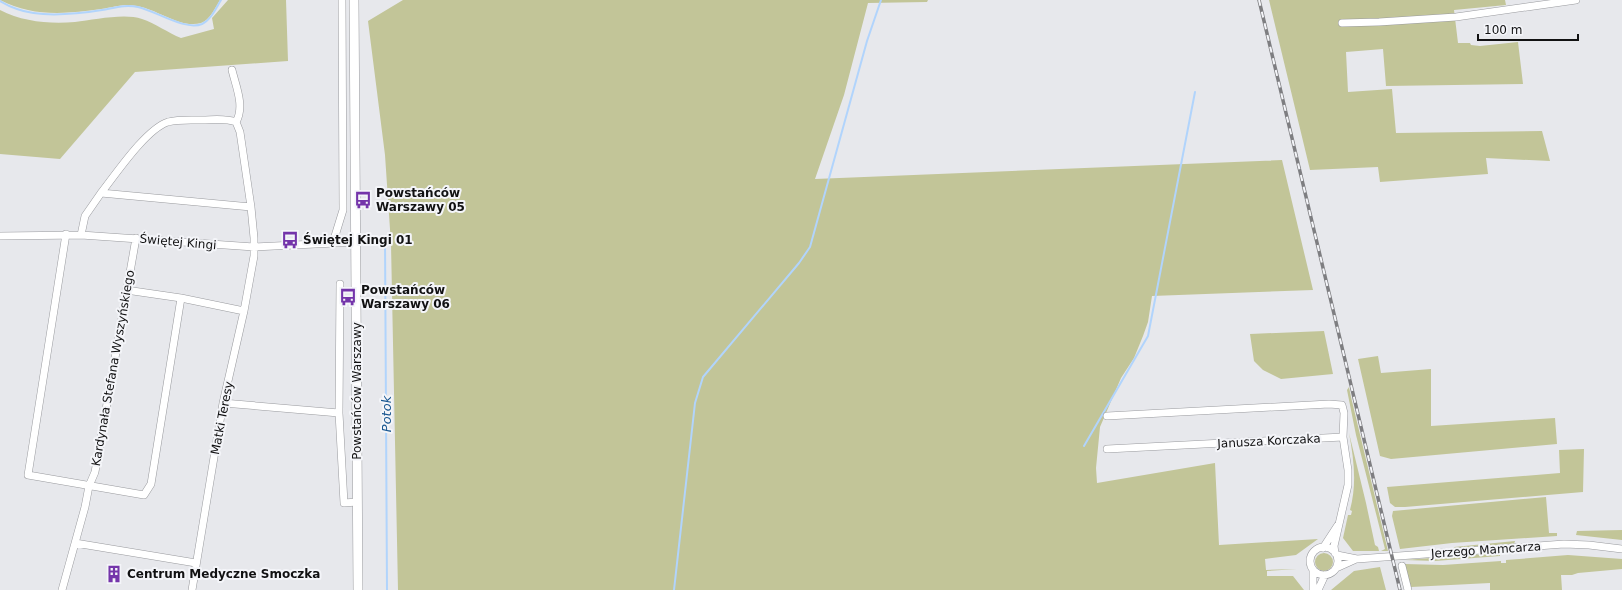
<svg xmlns="http://www.w3.org/2000/svg" width="1622" height="590" font-family="'DejaVu Sans',sans-serif">
	<style>
		.green { fill: #c2c598 }
		.lines { fill: none; stroke-linecap: round; stroke-linejoin: round }
		.stream { stroke: #b1d4fc; stroke-width: 2 }
		.minor-casing { stroke: #999a9e; stroke-width: 8 }
		.tertiary-casing { stroke: #999a9e; stroke-width: 10 }
		.minor { stroke: #fff; stroke-width: 7 }
		.tertiary { stroke: #fff; stroke-width: 9 }
		.rail-casing { stroke: #7e7e81; stroke-width: 3.5 }
		.rail { stroke: #f4f5f9; stroke-width: 2; stroke-dasharray: 6; stroke-linecap: butt }
		.labels { text-anchor: middle; stroke-width: 4; stroke-linejoin: round; paint-order: stroke }
		.poi-label { font-size: 12px; font-weight: bold; fill: #111112; stroke: #f4f5f9; text-anchor: start }
		.street-label { font-size: 12px; fill: #111112; stroke: #f4f5f9 }
		.water-label { font-size: 13px; font-style: italic; fill: #185690; stroke: #f4f5f9 }
	</style>
	<rect width="100%" height="100%" fill="#e7e8ec"/>
	<!-- green -->
	<path class="green" d="M0,0H220C215,8 210,20 201,23C181,29 157,9 137,6C124,3 114,7 101,9C66,14 32,17 0,0Z
		M228,0H286L288,61L135,72L60,159L0,154V10C23,22 50,24 75,22C94,20 124,13 142,19C155,23 168,33 181,38L214,29L212,18Z
		M403,0H928L927,2L868,3L844,95L815,179L1282,160L1313,290L1152,296L1148,322L1143,336L1134,358L1121,378L1100,427L1096,468L1097,483L1215,463L1219,545L1318,539L1296,555L1265,559L1266,570L1297,569L1267,571V576H1293L1304,590H398L391,244L385,155L368,21Z
		M1269,0H1505L1506,5L1454,10L1458,43H1470L1471,45L1480,46L1518,42L1523,84L1386,86L1383,49L1346,52L1348,92L1392,89L1396,133L1542,131L1550,161L1486,158L1488,174L1380,182L1378,167L1310,170Z
		M1324,331L1333,374L1281,379L1263,370L1254,361L1250,334Z
		M1378,356L1381,373L1431,369V426L1555,418L1557,444L1391,459L1380,456L1358,359Z
		M1349,387L1351,397L1388,551H1381L1385,549L1356,435L1347,390Z
		M1349,433L1366,503L1375,545L1378,547L1379,551H1353L1343,538L1348,515H1351L1352,511L1350,510C1357,484 1354,460 1349,433Z
		M1584,449L1583,492L1405,507H1395L1390,503L1387,487L1560,473L1559,450Z
		M1546,497L1549,533H1557V536L1452,543L1400,549L1392,516L1393,511Z
		M1622,530V540L1576,535L1577,531Z
		M1515,541L1514,544L1455,548L1454,547Z
		M1315 562a9 9 0 1 1 18 0a9 9 0 1 1-18 0Z
		M1497,553L1500,554V556L1435,561L1405,560Z
		M1568,555L1622,559V569L1578,573L1572,575H1561L1562,590H1490V583L1411,587L1404,564L1443,565L1501,561V563H1506V560Z
		M1380,567L1386,590H1331L1354,571Z"/>
	<g class="lines">
		<!-- stream -->
		<path class="stream" d="M0,1C5,4 11,7 17,9C41,18 77,14 102,10C114,8 125,4 138,7C156,11 185,31 202,24C211,20 216,8 221,0
			M385,238L387,590
			M1084,446L1148,336L1195,92
			M674,590L695,403L703,377L799,263L810,247L867,41L881,0"/>
		<!-- minor casing -->
		<g class="minor-casing">
			<path id="minor" d="M1342,23L1379,22L1456,17L1576,0
				M101,193C116,174 146,129 168,122C179,119 191,120 202,120C213,120 225,118 236,122
				M66,234L28,475L144,495L151,484L181,298
				M81,235L85,216L101,193L251,207
				M0,236L81,235L254,247L356,242
				M334,243L335,236L343,210L342,0
				M340,284L339,413L344,503L357,502
				M126,290L181,298L244,311
				M223,403L339,413
				M1107,416L1329,404L1342,405L1344,413L1343,437L1348,470V485L1334,546L1335,553
				M1107,449L1343,437
				M75,543L196,563
				M1310 561a14 14 0 1 1 28 0a14 14 0 1 1-28 0Z
				M1323,548L1338,525
				M1337,555L1357,559L1564,544L1589,545L1622,549
				M1402,566L1408,590
				M1336,568L1356,559
				M62,590L85,507L89,486L95,472L136,238
				M192,590L223,403L244,311L254,256V238L251,207L240,132L236,122C245,106 236,87 232,70
				M1313,590V570
				M1318,590L1325,575"/>
		</g>
		<!-- tertiary casing -->
		<g class="tertiary-casing">
			<path id="tertiary" d="M354,0L358,590"/>
		</g>
		<!-- minor -->
		<use href="#minor" class="minor"/>
		<!-- tertiary -->
		<use href="#tertiary" class="tertiary"/>
		<!-- rail casing -->
		<g class="rail-casing">
			<path id="rail" d="M1259,0L1400,590"/>
		</g>
		<!-- rail -->
		<use href="#rail" class="rail"/>
	</g>
	<!-- icons -->
	<defs>
		<g id="bus-bare" transform="scale(1.38)"><path d="M-5-6H5V4H4V6H2V4H-2V6H-4V4H-5ZM-3.5-4V0h7V-4ZM-3.5 1.2v1.5H-2V1.2ZM2 1.2v1.5H3.5V1.2Z" fill="#7435aa" stroke="#f4f5f9" stroke-width="2.5" paint-order="stroke"/></g>
		<g id="building-bare" transform="scale(1.38)"><path d="M-4-6H4V6H1V3H-1V6H-4ZM-2.5-4.3h1.7v1.8h-1.7ZM.8-4.3h1.7v1.8H.8ZM-2.5-1h1.7V.8h-1.7ZM.8-1h1.7V.8H.8Z" fill="#7435aa" stroke="#f4f5f9" stroke-width="2.5" paint-order="stroke"/></g>
	</defs>
	<g fill-rule="evenodd">
		<use href="#bus-bare" x="363" y="200"/>
		<use href="#bus-bare" x="290" y="240"/>
		<use href="#bus-bare" x="348" y="297"/>
		<use href="#building-bare" x="114" y="574"/>
	</g>
	<g class="labels">
		<!-- poi labels -->
		<g class="poi-label">
			<text x="376" y="197">Powstańców<tspan x="376" dy="14">Warszawy 05</tspan></text>
			<text x="303" y="244">Świętej Kingi 01</text>
			<text x="361" y="294">Powstańców<tspan x="361" dy="14">Warszawy 06</tspan></text>
			<text x="127" y="578">Centrum Medyczne Smoczka</text>
		</g>
		<!-- street labels -->
		<g class="street-label">
			<text transform="translate(178 242) rotate(5)" y="4">Świętej Kingi</text>
			<text transform="translate(113 368) rotate(-80)" y="4">Kardynała Stefana Wyszyńskiego</text>
			<text transform="translate(357 391) rotate(-90)" y="4">Powstańców Warszawy</text>
			<text transform="translate(222 418) rotate(-79)" y="4">Matki Teresy</text>
			<text transform="translate(1269 441) rotate(-3)" y="4">Janusza Korczaka</text>
			<text transform="translate(1486 550) rotate(-4)" y="4">Jerzego Mamcarza</text>
		</g>
		<!-- water labels -->
		<g class="water-label">
			<text transform="translate(386 414) rotate(-90)" y="5">Potok</text>
		</g>
	</g>
	<!-- scale -->
	<path d="M1478 34v6h100v-6" fill="none" stroke="#111112" stroke-width="2"/>
	<text x="1484" y="34" font-size="12" fill="#111112" stroke="#f4f5f9" stroke-width="3" paint-order="stroke">100 m</text>
</svg>
